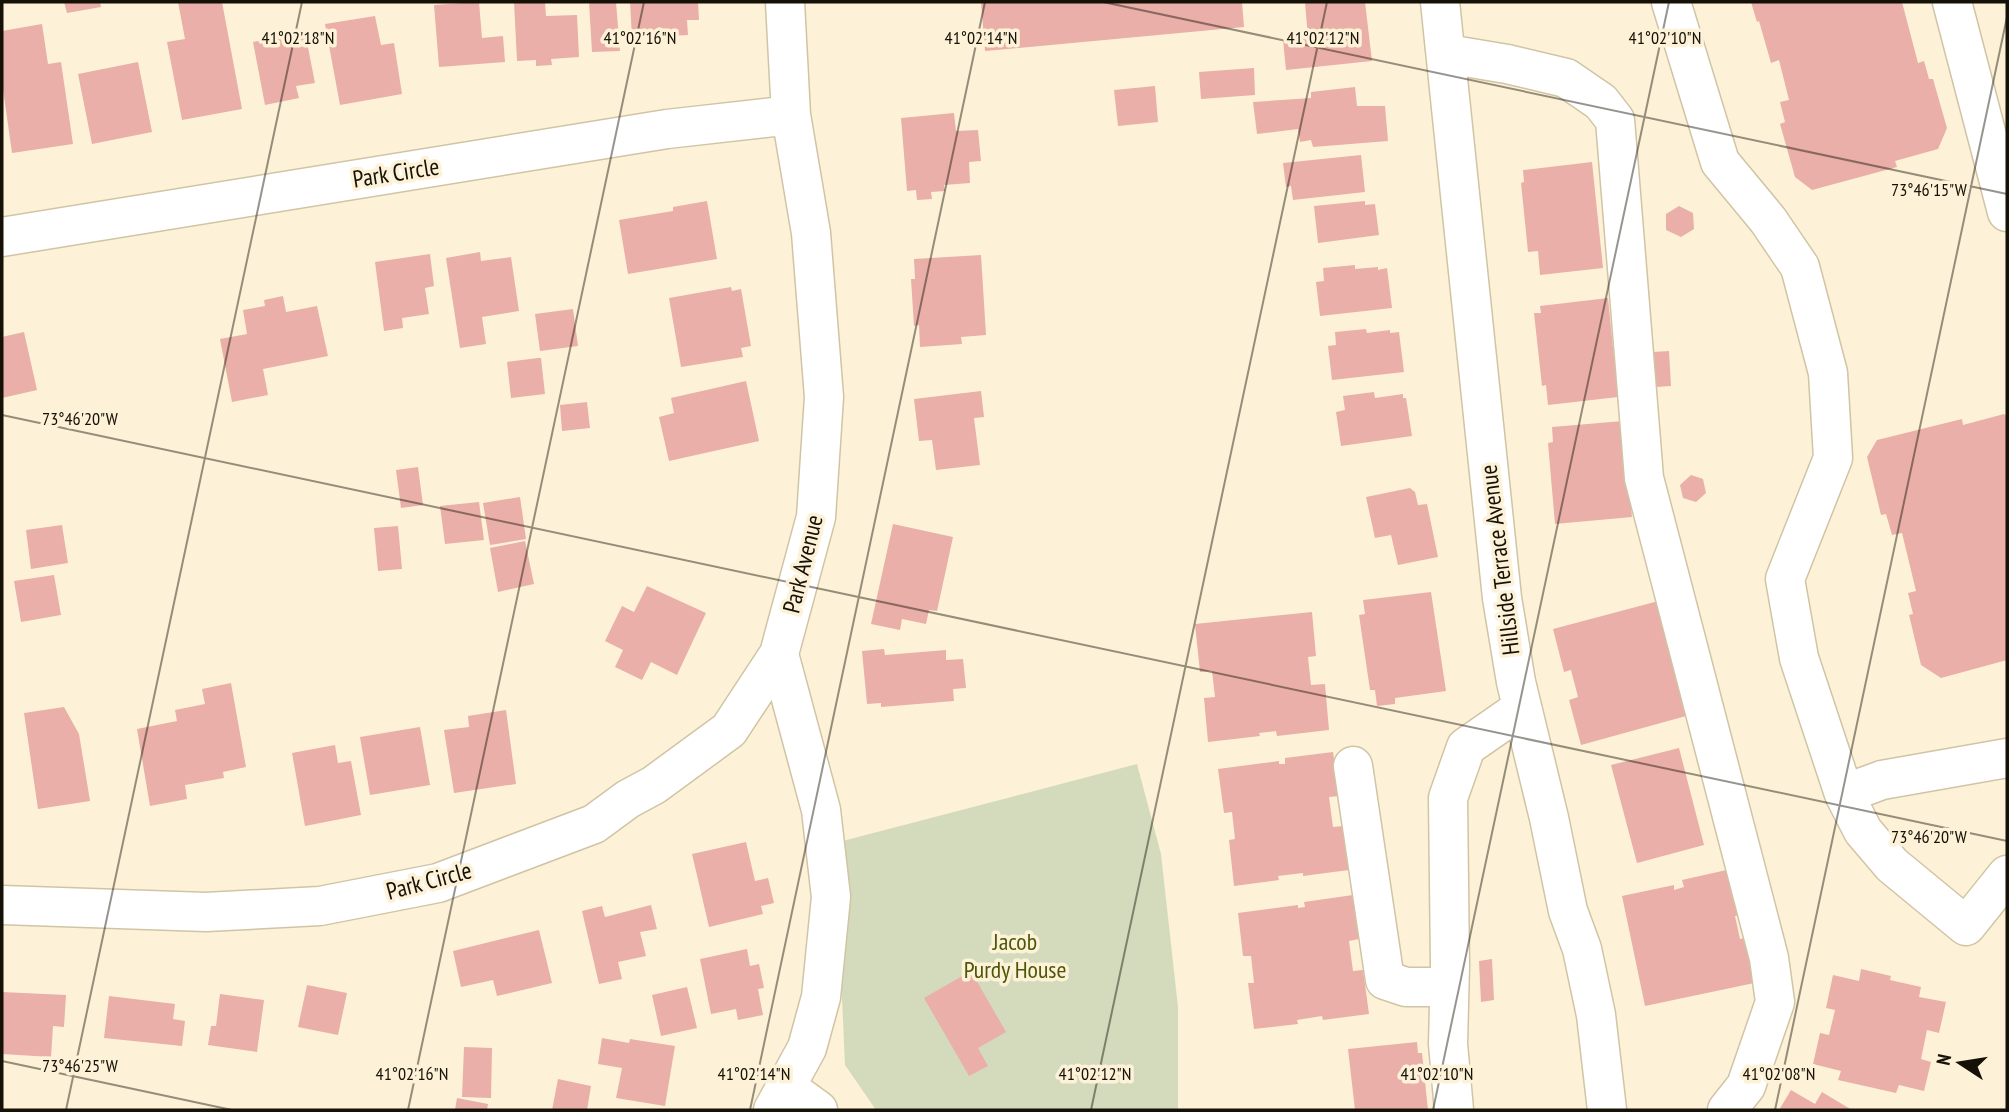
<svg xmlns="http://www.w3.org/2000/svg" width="2009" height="1112" font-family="'PT Sans Narrow',sans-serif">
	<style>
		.green { fill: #d3dbbc }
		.building { fill: #e9afa8 }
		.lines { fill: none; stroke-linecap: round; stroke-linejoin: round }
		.minor-casing { stroke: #d1c4a5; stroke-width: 41 }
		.minor { stroke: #fff; stroke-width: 38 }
		.ticks { fill: none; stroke: #161106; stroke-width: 2; stroke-opacity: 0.45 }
		.labels { text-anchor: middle; stroke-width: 7; stroke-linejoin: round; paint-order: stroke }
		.street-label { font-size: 24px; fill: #161106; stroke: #fdf2d8 }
		.park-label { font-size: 24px; fill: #4b5706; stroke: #fdf2d8 }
		.ticks-label { font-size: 18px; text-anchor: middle; fill: #161106; stroke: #fdf2d8; stroke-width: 7; stroke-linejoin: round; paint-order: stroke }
	</style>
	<rect width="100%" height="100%" fill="#fdf2d8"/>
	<!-- green -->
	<path class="green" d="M1137,764L1161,854L1178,1007V1110H876L845,1065L835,843Z"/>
	<!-- building -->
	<path class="building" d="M64,2H100L101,7L67,13Z
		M178,2H222L242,109L182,120L167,42L185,39Z
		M479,2L482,38L503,36L505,62L439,67L434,5Z
		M514,2H545L546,16L577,15L579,57L551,59L552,65L536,66V60L517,61Z
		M589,2H616L620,51L592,52Z
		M630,2H698L699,20H687L688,35L632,38Z
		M981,2H1242L1244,27L985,51Z
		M1365,2L1372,61L1286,70L1283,40L1308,37L1305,3Z
		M1751,2H1902L1918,63L1924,61L1929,79H1933L1947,128L1938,149L1895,161L1897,167L1812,190L1795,177L1780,124L1785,122L1780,102L1789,100L1779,60L1771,63L1759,21L1757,22Z
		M375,16L381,45L394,43L402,94L340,105L325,24Z
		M42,24L48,64L61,62L73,144L12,153L2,82V31Z
		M305,32L315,83L296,86L299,98L265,105L253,42Z
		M138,62L152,132L92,144L78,74Z
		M1254,68L1255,95L1201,99L1199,72Z
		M1155,86L1158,122L1118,126L1114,90Z
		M1355,87L1357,106H1385L1388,141L1313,147L1311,140L1300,142L1298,129L1257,134L1253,102L1311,98V92Z
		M954,113L956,131L978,130L981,161L969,162L970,183L944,185L945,191L931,192L932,199L917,200L916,190L907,191L901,118Z
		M1361,155L1365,192L1293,200L1291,186L1286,187L1283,163Z
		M1592,162L1603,268L1540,275L1538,251L1528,252L1521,183L1524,182L1523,170Z
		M707,201L717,259L628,274L619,220L673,211V207Z
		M1365,201V205L1375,204L1379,235L1318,243L1314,206Z
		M1679,206L1693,213L1694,229L1681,237L1666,230V214Z
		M480,252L481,261L511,257L519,311L482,317L486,344L460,348L446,258Z
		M430,254L434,286L425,288L429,314L402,318L403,328L384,331L375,262Z
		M981,255L986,335L961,337L962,344L920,347L919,325L914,326L911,279H915L914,259Z
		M1355,265V269L1378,267V270L1387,268L1392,308L1320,316L1316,282L1324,281L1323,268Z
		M731,287L732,291L741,289L751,346L741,348L743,357L681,367L669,298Z
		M283,296L286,312L317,306L328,356L263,369L268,395L232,402L220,339L247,334L243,310L265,306L264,300Z
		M1608,298L1618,397L1548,405L1546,385L1542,386L1534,313H1541L1540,306Z
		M573,309L578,346L540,351L535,314Z
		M1366,329L1367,333L1390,330V333L1399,332L1404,372L1332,380L1328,346L1336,345L1335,332Z
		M24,332L37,390L2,398V337Z
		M1669,351L1671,386L1656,387L1653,352Z
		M538,358H541L545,394L511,398L507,362Z
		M746,381L759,441L669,461L659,417L674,413L671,398Z
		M981,391L984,417L974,418L980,465L936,470L932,440L919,441L914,399Z
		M1374,392L1375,398L1403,394V398H1406L1412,436L1341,446L1336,412L1345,410L1343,396Z
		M587,402L590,428L562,431L560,405Z
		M2004,414L2007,416V660L1941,678L1921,665L1909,615L1913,614L1908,593L1916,591L1902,533L1892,535L1886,514L1881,515L1867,457L1877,440L1962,419L1963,425Z
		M1623,421L1632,517L1555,524L1548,443L1553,442L1552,427Z
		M418,467L423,505L401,508L396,470Z
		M1691,475L1703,479L1706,493L1696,502L1683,498L1680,485Z
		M1410,488L1415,492L1418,505L1427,504L1438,557L1398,565L1391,535L1375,538L1366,497Z
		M520,497L526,539L490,545L483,503Z
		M479,502L484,540L445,544L440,506Z
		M893,524L953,537L937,611L929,610L926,624L902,619L900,630L871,624Z
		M62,525L68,563L31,569L26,530Z
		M398,526L402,569L378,571L374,528Z
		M525,541L534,584L498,592L490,548Z
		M54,575L61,615L21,622L14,581Z
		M647,586L706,613L677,675L651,662L642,680L615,667L623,650L605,641L622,606L634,612Z
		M1431,592L1446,691L1395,698V704L1377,706L1375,690H1370L1359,615L1365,614L1363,600Z
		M1666,599L1697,713L1581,745L1569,700L1578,697L1571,670L1564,672L1553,629Z
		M1312,612L1316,656L1308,657L1311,685L1325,684L1329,730L1277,736L1276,731L1259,733L1260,736L1208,742L1204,698L1215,697L1212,671L1200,672L1195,624Z
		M884,649L885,655L946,650V660L963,659L966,688L953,689L954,701L881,707V703L867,704L862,651Z
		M231,683L246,767L223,772L224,778L185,785L187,799L150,806L137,729L177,721L175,710L205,704L202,689Z
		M64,707L79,734L90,801L38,809L24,713Z
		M506,710L516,784L454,793L444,730L469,727L468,716Z
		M420,727L430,785L370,795L360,737Z
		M335,745L338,763L351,761L361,815L305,826L292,753Z
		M1679,748L1704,845L1637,863L1611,765Z
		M1333,752L1339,796L1329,797L1333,827L1344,826L1349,870L1303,876V873L1278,876L1279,880L1234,886L1229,840L1235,839L1232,812L1224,813L1218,769L1279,761V764H1285V758Z
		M746,842L755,881L768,878L774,903L761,906L763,914L709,927L692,854Z
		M1731,869L1741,915L1735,916L1740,939L1749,937L1759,982L1645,1006L1622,896L1674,885V890L1684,887L1682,880Z
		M1353,895L1359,939L1349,941L1353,971L1363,970L1369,1014L1323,1020L1322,1016L1297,1020L1298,1024L1254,1029L1248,983H1254L1251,956H1243L1238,913L1298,905V908L1305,907L1304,902Z
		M651,905L657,929L640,932L646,956L618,962L622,979L599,984L582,911L602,906L605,917Z
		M539,930L552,983L497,996L493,980L461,987L453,951Z
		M747,949L750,966L759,964L764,988L758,989L763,1015L738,1020L736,1009L711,1014L700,959Z
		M1492,959L1494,1000L1481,1002L1479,961Z
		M1861,969L1891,976L1890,980L1921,987L1919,997L1946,1002L1939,1033L1927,1030L1921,1059L1931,1062L1924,1091L1899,1085L1896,1093L1838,1080L1841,1071L1813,1064L1820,1033L1829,1035L1835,1010L1826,1008L1833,975L1859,981Z
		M971,971L1006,1032L978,1048L988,1066L969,1076L924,998Z
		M307,985L347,993L338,1035L298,1027Z
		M687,987L697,1028L661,1036L652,995Z
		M2,992L66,995L64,1027L53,1026L51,1057L2,1054Z
		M220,994L264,1000L257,1052L208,1045L211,1026H216Z
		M109,996L175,1004L173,1019L185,1021L182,1046L104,1038Z
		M602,1038L629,1043L630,1039L675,1046L665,1106L616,1098L622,1068L598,1064Z
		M1417,1042L1418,1053H1422L1428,1110H1355L1348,1049Z
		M464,1047L492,1048L491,1098L462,1097Z
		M558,1079L591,1086L587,1110H552Z
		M1791,1090L1815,1104L1822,1092L1852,1110H1779Z
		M457,1098L488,1104L487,1110H455Z"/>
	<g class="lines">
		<!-- minor casing -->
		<g class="minor-casing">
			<path id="minor" d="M1440,2L1502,598L1516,682L1549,818L1568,911L1582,949L1596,1015L1607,1110
				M1671,2L1720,162L1768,220L1800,267L1828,373L1833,458L1785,579L1799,658L1844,794
				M1952,2L2007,212
				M1447,54L1507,64L1566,78L1601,102L1615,120L1644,478L1769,958L1775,1002L1746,1086L1727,1110
				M2,237L667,129L791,115
				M2007,758L1882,780L1844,794L1863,831L1892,865L1966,926L2007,875
				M1353,766L1385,980L1406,987H1449
				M2,905L206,912L320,906L438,883L594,824L628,799L654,785L729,730L779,654
				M785,1086L818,1110
				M773,1110L807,1048L821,997L831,897L821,810L779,654L816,517L824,397L811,233L791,115L785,2
				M1454,1110L1448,1044L1450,966L1448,798L1466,747L1522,708"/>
		</g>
		<!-- minor -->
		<use href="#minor" class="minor"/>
	</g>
	<!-- ticks -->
	<path class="ticks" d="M1103,2L2007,194M2,415L2007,841M2,1061L232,1110M66,1110L302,2M408,1110L644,2M750,1110L985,2M1091,1110L1327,2M1433,1110L1669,2M1775,1110L2007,17"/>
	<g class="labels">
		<!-- street labels -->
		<g class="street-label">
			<text transform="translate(396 173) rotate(-9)" y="8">Park Circle</text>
			<text transform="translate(1500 560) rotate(-97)" y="8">Hillside Terrace Avenue</text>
			<text transform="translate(803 564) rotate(-76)" y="8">Park Avenue</text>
			<text transform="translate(429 881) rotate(-15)" y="8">Park Circle</text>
		</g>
		<!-- park labels -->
		<g class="park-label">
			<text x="1015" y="950">Jacob<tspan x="1015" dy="28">Purdy House</tspan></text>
		</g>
	</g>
	<g class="ticks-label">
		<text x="298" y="44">41°02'18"N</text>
		<text x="640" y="44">41°02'16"N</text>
		<text x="981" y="44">41°02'14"N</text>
		<text x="1323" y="44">41°02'12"N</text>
		<text x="1665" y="44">41°02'10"N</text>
		<text x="1929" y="196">73°46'15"W</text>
		<text x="80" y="425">73°46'20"W</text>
		<text x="1929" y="843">73°46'20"W</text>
		<text x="80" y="1072">73°46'25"W</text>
		<text x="412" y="1080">41°02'16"N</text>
		<text x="754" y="1080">41°02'14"N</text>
		<text x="1095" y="1080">41°02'12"N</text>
		<text x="1437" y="1080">41°02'10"N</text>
		<text x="1779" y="1080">41°02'08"N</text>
	</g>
	<!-- border -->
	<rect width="2009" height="1112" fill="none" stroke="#161106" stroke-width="7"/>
	<!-- north arrow -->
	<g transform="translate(1960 1063) rotate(282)" stroke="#fdf2d8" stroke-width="5" paint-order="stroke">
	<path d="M0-5L12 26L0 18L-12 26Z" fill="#161106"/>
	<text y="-10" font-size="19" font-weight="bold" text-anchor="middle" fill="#161106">N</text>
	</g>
</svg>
